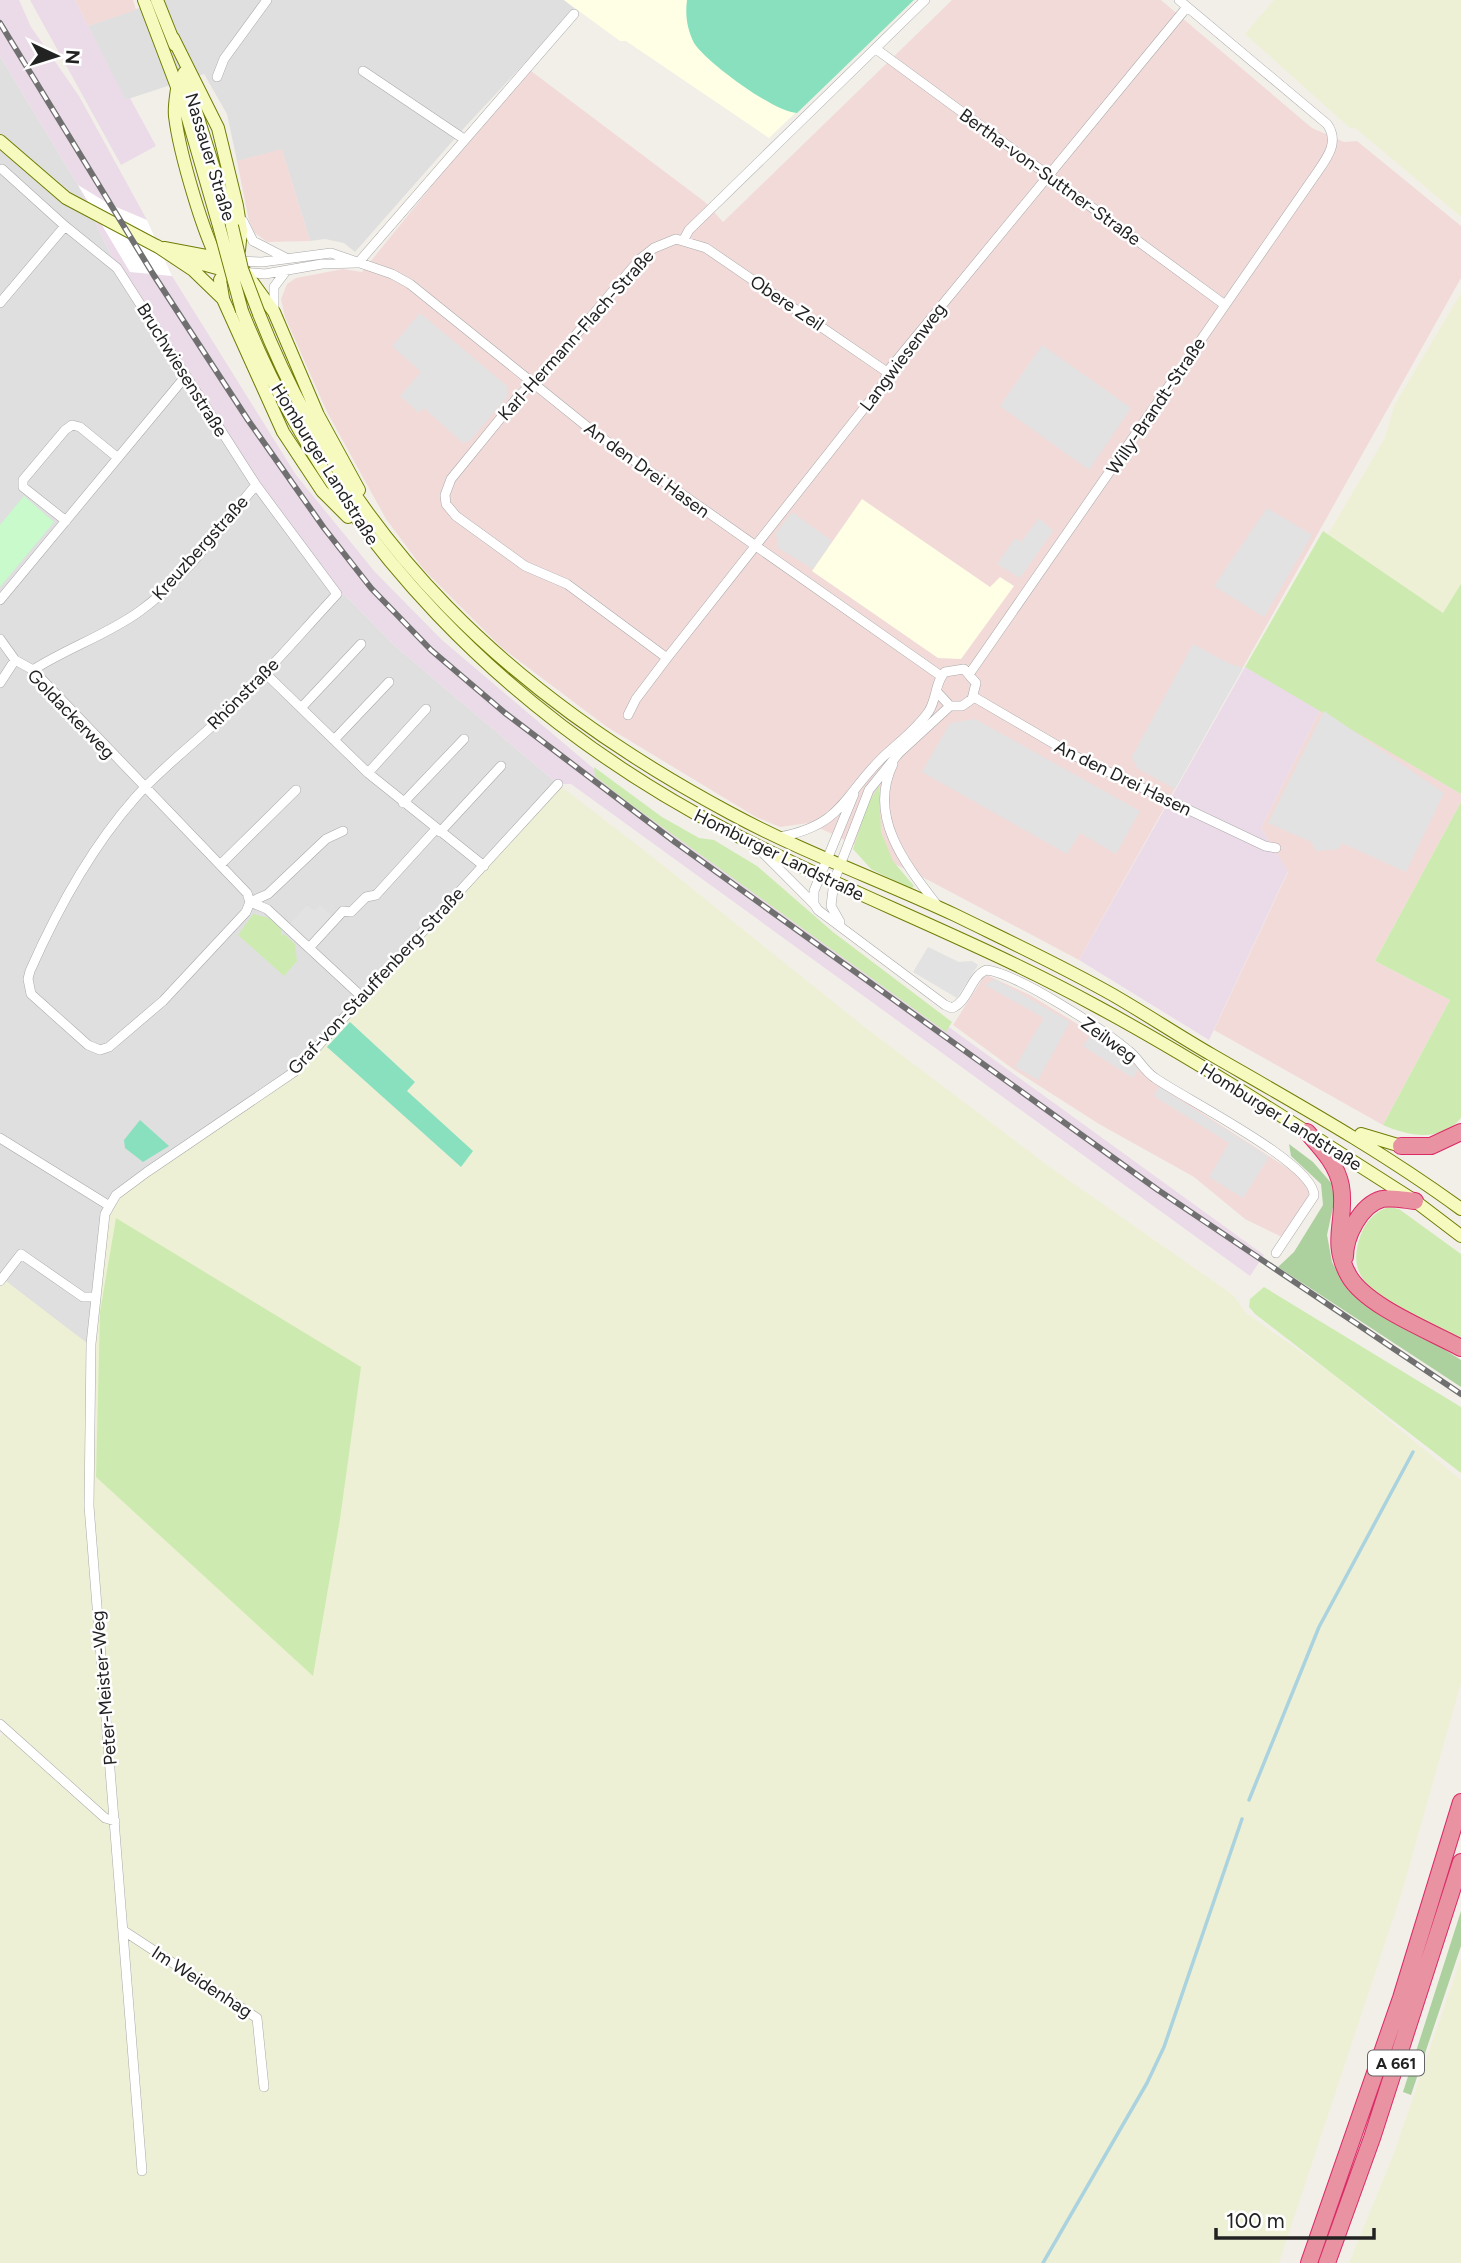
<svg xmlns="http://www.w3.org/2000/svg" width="1461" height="2263" font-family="Figtree,sans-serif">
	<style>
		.residential { fill: #e0dfdf }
		.commercial { fill: #f2dad9 }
		.industrial { fill: #ebdbe8 }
		.education { fill: #ffffe5 }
		.farmland { fill: #eef0d5; fill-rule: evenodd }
		.grass { fill: #cdebb0 }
		.forest { fill: #add19e }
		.park { fill: #c8facc }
		.pitch { fill: #88e0be }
		.parking { fill: #e2e2e2 }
		.pier { fill: #fff }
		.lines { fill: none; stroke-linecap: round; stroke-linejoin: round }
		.stream { stroke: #aad3df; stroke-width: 3.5 }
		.street-casing { stroke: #a9a9a9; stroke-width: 10 }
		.secondary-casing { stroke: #707d05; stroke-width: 14 }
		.highway-casing { stroke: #dc2a67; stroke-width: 18 }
		.street { stroke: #fff; stroke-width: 9 }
		.secondary { stroke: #f7fabf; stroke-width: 12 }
		.highway { stroke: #e892a2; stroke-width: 16 }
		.rail-casing { stroke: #707070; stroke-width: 6 }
		.rail { stroke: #fff; stroke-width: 3.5; stroke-dasharray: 10; stroke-linecap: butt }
		.secondary-bridge-casing { stroke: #707d05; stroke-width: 14; stroke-linecap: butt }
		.secondary-bridge { stroke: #f7fabf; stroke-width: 12 }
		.labels { text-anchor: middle; stroke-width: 5; stroke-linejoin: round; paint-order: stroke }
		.shield { fill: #fff; stroke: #646464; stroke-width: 2 }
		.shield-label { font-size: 16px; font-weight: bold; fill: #222 }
		.street-label { font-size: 18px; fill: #222; stroke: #fff }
	</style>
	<rect width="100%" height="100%" fill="#f2efe9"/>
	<!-- residential -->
	<path class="residential" d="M162,0H564L575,9L465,127L355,252L344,243L325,239L310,241L282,150L237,161L227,114L204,74L125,100L88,26Z
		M0,56L78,185L117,268L346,596L395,646L558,784L414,944L87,1344L3,1279L0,1281Z"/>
	<!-- commercial -->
	<path class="commercial" d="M75,0H133L136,10L88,26Z
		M952,0H1161L1312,128L1344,142L1357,141L1461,226V278L1079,960L928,880L809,823L780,827L756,817L607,727L502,648L424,570L386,519L327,412L285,317L281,299L287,284L296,278L343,269L362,272L447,167L531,71L705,202L723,222Z
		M282,149L294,189L310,241L267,242L255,233L249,221L237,161Z
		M1320,710L1461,794V802L1375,961L1450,1000L1383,1125L1214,1030L1288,872L1261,828Z
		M987,975L1030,995L1120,1050L1137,1064L1146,1077L1297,1174L1312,1189V1196L1284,1238L1245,1219L1194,1177L1099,1124L1013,1069L953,1025L983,978Z"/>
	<!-- industrial -->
	<path class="industrial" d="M0,0H19L31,27L79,96L147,220L172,276L296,475L375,572L442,640L606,779L1264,1255L1250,1276L571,784H558L395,646L346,596L337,594L256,485L117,268L78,185L0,56Z
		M30,0H75L125,99L130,98L156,146L121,165Z
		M1245,667L1320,710L1261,828L1288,871L1209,1040L1079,960Z"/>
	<!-- education -->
	<path class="education" d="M564,0H914L769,138L626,41H620Z
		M862,499L990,587L1000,577L1014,586L961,659L938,658L812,571Z"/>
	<!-- farmland -->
	<path class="farmland" d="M1274,0H1461V217L1354,127L1351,129L1245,34Z
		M1461,293V584L1444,614L1328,534L1385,438L1394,406Z
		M558,784L659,862L862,1025L1047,1165L1233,1295L1246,1313L1334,1375L1461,1480V1683L1402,1892L1279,2263H0V1737L5,1729L0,1724V1281L3,1279L87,1343L108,1205L294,1072ZM350,1022L415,1082L406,1091L461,1167L327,1047Z
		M1461,1958V2263H1349L1394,2153Z"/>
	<!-- grass -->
	<path class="grass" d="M1323,531L1443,613L1461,584V794L1245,667Z
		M594,767L662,817L699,838L714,840L757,866L833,932L952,1022L946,1032L625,800L595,776Z
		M879,786L881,832L893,861L914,886L911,889L871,869L853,849L868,803Z
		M1461,802V1118C1441,1143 1408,1136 1383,1125L1450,1000L1375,961Z
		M253,914L269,918L281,929V936L284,934L295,944L297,961L284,976L238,935Z
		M1389,1207L1399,1209L1461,1254V1338C1436,1325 1371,1299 1360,1274C1354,1262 1356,1248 1360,1237C1365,1222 1375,1211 1389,1207Z
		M116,1218L361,1367L340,1519L313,1676L96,1477L100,1312Z
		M1264,1287L1461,1407V1473L1255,1314L1249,1307L1250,1299Z"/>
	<!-- forest -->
	<path class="forest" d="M1289,1144L1313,1162L1332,1184L1335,1198L1327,1235L1332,1262L1345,1286L1461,1360V1387L1278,1267L1294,1252L1323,1205L1321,1184L1291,1156Z
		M1461,1911V1946L1411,2095L1403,2092Z"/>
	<!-- park -->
	<path class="park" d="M24,496L54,522L0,587V525Z"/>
	<!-- pitch -->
	<path class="pitch" d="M687,0H914L797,113C775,113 706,62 694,43C687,29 685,15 687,0Z
		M350,1022L415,1082L407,1091L473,1151L461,1167L327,1047Z
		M140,1120L169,1146L143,1162L125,1148L124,1140Z"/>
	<!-- parking -->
	<path class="parking" d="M420,313L507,386V397L470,441L463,443L424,408L419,413L400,396L421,372L392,346Z
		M1042,345L1131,408L1089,470L1000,406Z
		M1267,508L1312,535L1264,617L1214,586Z
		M792,512L832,541L813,569L778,548L776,533Z
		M1039,518L1053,531L1020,578L997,564L1015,538L1021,542Z
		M1193,644L1228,663L1243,668L1175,789L1137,768L1132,757Z
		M1324,711L1444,793L1406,872L1342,843L1339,849L1316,851L1311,842L1268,823Z
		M975,719L1140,811L1116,854L1080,833L1067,854L922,772L950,723Z
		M307,905L314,911L320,905L331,915L310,942L290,924Z
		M928,947L959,962L972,961L978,965L957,998L913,972Z
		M995,979L1070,1022L1038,1080L1015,1067L1044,1018L985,985Z
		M1089,1037L1139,1068L1133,1078L1083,1046Z
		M1159,1087L1269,1157L1243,1198L1209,1177L1229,1143L1154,1096Z"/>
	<!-- pier -->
	<path class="pier" d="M78,185L109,204L147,220L172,276L130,272Z"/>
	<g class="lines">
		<!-- stream -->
		<path class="stream" d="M1249,1800L1319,1627L1413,1452
			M1043,2263L1147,2083L1164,2047L1242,1819"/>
		<!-- street casing -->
		<g class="street-casing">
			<path id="street" d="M876,49L1225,305
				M363,71L464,139
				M217,77L224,59L267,0
				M2,169L65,226L117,268L256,485L337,594C301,633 266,674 228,711C198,741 163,766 135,798C90,849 57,910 30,971L28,979L31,994L88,1045L100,1050L109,1047L163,1001L246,912L250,902
				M243,221L253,241L286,258
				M684,239L689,230L925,0
				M236,261L262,262L331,253L392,274L410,284L595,433L941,676
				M358,263L574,14
				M242,272L265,274L322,264L356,263
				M0,303L65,226
				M274,311V287L286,271
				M66,521L23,487V480L65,430L72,425L80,427L118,458
				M0,600L185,377
				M0,639L15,660L33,670L247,893L250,902
				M667,658L567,584L525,566L456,516L446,504L445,495L451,479L517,398L547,369L640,259L654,248L676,239L706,248L887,372
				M33,670C67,648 107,635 140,611C186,578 220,527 256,485
				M265,673L368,773L484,866
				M970,673L1316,174C1327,158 1340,142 1327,124L1179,0
				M0,683L15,660
				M974,697L1075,756L1265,846L1276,848
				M301,708L361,644
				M628,715L636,699L667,658L884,383L887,372L1187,7
				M334,740L389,682
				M893,764C867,817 906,865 937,905
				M368,773L426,709
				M854,794L814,891V904L818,910L945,1005L952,1008C969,1001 970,977 986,970C1017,973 1104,1030 1129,1051C1139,1059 1144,1071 1155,1078C1183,1098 1316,1164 1314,1196L1276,1253
				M403,803L464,739
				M440,832L501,766
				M779,837C843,825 842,797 883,757C899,742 917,729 929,711C937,698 935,682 945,672L964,669L976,683L972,699L962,706H950L938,693
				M758,848L814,904
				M220,865L296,790
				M250,902L267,909L361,996
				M250,902L268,894L326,839L343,831
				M840,922L831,906L834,881L869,790L899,753L950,706
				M309,948L343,911L351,912L366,897L376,895L436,829
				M0,1138L108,1205
				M0,1281L21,1254L83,1297H95
				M0,1724L105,1818L115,1821
				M124,1931L257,2018L264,2087
				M142,2171L89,1506L91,1344L105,1214L116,1195L147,1172L294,1072L558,784"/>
		</g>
		<!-- secondary casing -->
		<g class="secondary-casing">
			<path id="secondary" d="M144,0L185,108L219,226
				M157,0L175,45
				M173,38L218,128L237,206L241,231L239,250L220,280L223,298
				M184,73L232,226
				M177,89C176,97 174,107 175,116C179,150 205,244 224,270
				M0,141L66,198L164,250
				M157,246L193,270L223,299L283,432L322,491L348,517
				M164,248L222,259
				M184,259L224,270
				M242,268L274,312L318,415L359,490
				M242,311C333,541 511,718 728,831C850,894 978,941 1098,1007C1207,1066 1311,1135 1415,1201L1461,1236
				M259,314C350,546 514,697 730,813C802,852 880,880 955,915C1008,941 1062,966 1113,995C1146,1014 1179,1036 1212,1055C1297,1104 1382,1151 1461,1209
				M1361,1134L1401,1146"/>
		</g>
		<!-- highway casing -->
		<g class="highway-casing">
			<path id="highway" d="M1307,1132C1321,1148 1337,1164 1341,1186C1347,1220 1329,1241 1349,1276C1366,1306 1430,1331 1461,1348
				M1401,1146H1431L1461,1132
				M1345,1257C1345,1237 1360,1205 1382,1199C1392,1197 1405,1200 1415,1201
				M1309,2263L1401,1998L1461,1802
				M1327,2263L1372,2138L1461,1862"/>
		</g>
		<!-- street -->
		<use href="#street" class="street"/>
		<!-- secondary -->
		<use href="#secondary" class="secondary"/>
		<!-- highway -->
		<use href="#highway" class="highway"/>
		<!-- rail casing -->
		<g class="rail-casing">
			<path id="rail" d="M0,23L153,274L248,420L324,528L371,588L431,650L505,713L675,842L1158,1190L1461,1394"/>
		</g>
		<!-- rail -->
		<use href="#rail" class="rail"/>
		<!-- secondary-bridge casing -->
		<g class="secondary-bridge-casing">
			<path id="secondary-bridge" d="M219,226L242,311
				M232,226L242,269L259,314"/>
		</g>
		<!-- secondary-bridge -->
		<use href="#secondary-bridge" class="secondary-bridge"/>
	</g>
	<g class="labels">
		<!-- shield labels -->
		<rect class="shield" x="1368" y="2050.5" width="56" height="25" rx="5"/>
		<g class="shield-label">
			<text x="1396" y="2069">A 661</text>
		</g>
		<!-- street labels -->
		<g class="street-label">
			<text transform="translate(210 157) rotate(73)" y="6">Nassauer Straße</text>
			<text transform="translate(1050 177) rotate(36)" y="6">Bertha-von-Suttner-Straße</text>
			<text transform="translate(787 303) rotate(34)" y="6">Obere Zeil</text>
			<text transform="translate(576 335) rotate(-48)" y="6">Karl-Hermann-Flach-Straße</text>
			<text transform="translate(903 357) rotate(-53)" y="6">Langwiesenweg</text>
			<text transform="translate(182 370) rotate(58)" y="6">Bruchwiesenstraße</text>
			<text transform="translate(1156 406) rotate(-56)" y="6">Willy-Brandt-Straße</text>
			<text transform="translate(325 464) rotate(58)" y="6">Homburger Landstraße</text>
			<text transform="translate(647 470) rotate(36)" y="6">An den Drei Hasen</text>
			<text transform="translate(200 548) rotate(-48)" y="6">Kreuzbergstraße</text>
			<text transform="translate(243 694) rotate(-45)" y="6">Rhönstraße</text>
			<text transform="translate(71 714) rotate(46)" y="6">Goldackerweg</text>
			<text transform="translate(1123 778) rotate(26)" y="6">An den Drei Hasen</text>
			<text transform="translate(779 855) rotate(26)" y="6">Homburger Landstraße</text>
			<text transform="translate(376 981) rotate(-47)" y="6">Graf-von-Stauffenberg-Straße</text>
			<text transform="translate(1109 1040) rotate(36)" y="6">Zeilweg</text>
			<text transform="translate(1281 1117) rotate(32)" y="6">Homburger Landstraße</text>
			<text transform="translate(104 1688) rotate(-95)" y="6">Peter-Meister-Weg</text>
			<text transform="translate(202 1982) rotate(33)" y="6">Im Weidenhag</text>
		</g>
	</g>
	<!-- north arrow -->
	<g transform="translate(56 56) rotate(94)" stroke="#ffffff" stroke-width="5" paint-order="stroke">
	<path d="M0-5L12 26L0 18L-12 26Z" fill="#222222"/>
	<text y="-10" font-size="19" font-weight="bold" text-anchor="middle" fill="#222222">N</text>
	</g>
	<!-- scale -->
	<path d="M1216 2228v10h158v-10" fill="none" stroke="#222222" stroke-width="3.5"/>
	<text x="1226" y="2228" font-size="21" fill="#222222" stroke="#ffffff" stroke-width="5" paint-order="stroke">100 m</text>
</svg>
